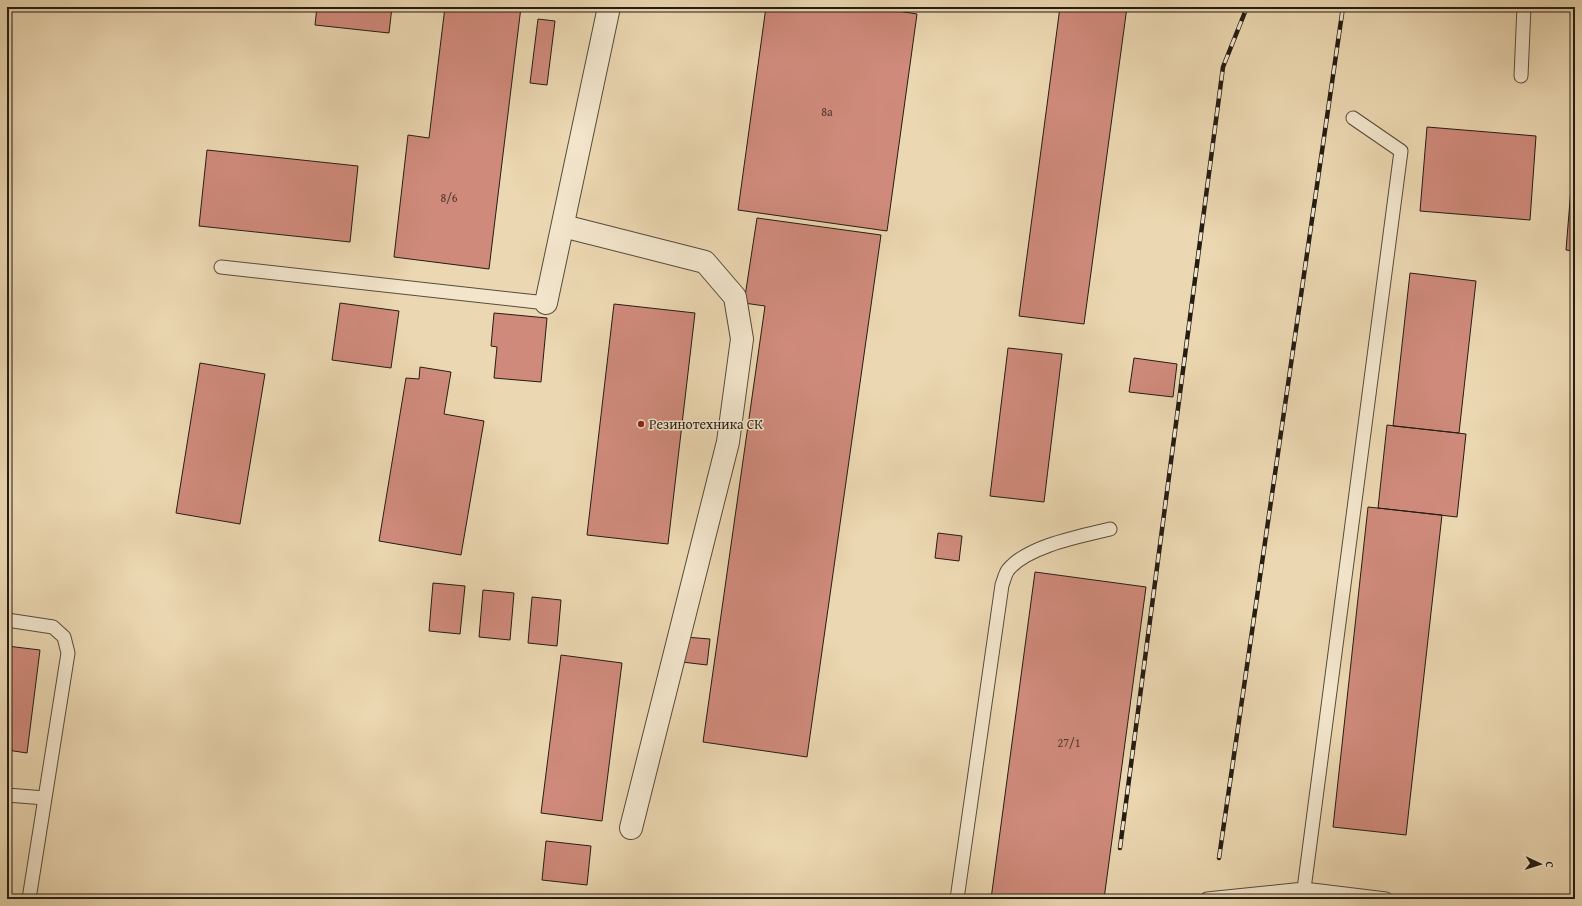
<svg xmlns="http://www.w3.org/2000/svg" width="1582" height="906" font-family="'Gentium Book Plus',serif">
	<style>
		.building { fill: #cf8a7b; stroke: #241d13 }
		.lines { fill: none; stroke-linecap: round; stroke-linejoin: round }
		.lane-casing { stroke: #564c3a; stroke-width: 15 }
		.street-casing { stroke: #564c3a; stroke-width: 24 }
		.lane { stroke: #f2e5cc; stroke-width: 13 }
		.street { stroke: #f2e5cc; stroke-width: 22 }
		.rail-casing { stroke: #241d13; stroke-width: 4.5 }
		.rail { stroke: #f2e5cc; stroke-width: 3; stroke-dasharray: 9; stroke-linecap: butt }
		.poi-dot { fill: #8f2418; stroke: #f2e5cc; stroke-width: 1.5 }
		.labels { text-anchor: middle; stroke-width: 3; stroke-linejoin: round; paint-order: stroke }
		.number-label { font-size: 12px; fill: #4f382d }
		.poi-label { font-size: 14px; fill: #241d13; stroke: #f2e5cc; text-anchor: start }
	</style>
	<rect width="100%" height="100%" fill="#ebd7b1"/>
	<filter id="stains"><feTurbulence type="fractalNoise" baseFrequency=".005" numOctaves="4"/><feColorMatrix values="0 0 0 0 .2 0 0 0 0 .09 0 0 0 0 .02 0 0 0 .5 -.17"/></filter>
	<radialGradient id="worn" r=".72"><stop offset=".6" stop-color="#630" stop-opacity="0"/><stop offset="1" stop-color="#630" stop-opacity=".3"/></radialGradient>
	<!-- building -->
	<path class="building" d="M317,7H392L389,33L315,25Z
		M445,7H521L489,269L394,257L408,135L429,138Z
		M766,7H886L885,9L917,14L887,231L738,210Z
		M1060,7H1127L1084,324L1019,316Z
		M538,19L555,21L547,85L530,83Z
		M1427,127L1536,136L1530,220L1420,211Z
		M1575,139V251L1566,250Z
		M207,150L358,166L350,242L199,226Z
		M757,218L881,235L807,757L703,742L765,306L744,303Z
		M1410,273L1476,281L1459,433L1393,426Z
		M340,303L399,311L391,368L332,360Z
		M614,304L695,313L668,544L587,535Z
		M494,313L547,318L541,382L494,378L497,347L491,346Z
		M1008,348L1062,354L1044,502L990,496Z
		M1134,358L1177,364L1173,397L1129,392Z
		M200,363L265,374L240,524L176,513Z
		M420,367L451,372L444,414L484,421L461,555L379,541L406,378L419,379Z
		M1387,425L1466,434L1457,517L1378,508Z
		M1368,507L1442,515L1406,835L1333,827Z
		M938,533L962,536L959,561L935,558Z
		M1035,572L1146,587L1104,899H991Z
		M433,583L465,586L460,634L429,631Z
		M483,590L514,593L510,640L479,637Z
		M532,597L561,600L557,646L528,643Z
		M685,637L710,639L707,665L682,662Z
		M7,646L40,650L27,753L7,750Z
		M561,655L622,663L602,821L541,813Z
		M546,841L591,846L587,885L542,880Z"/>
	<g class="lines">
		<!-- lane casing -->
		<g class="lane-casing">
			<path id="lane" d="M1521,76L1524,7
				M1353,118L1401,151L1304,889L1386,899
				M221,267L546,303
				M7,620L53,627L64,637L68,653L29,899
				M7,795L45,798
				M957,899L1002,585C1004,580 1005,574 1008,570C1027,546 1081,536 1110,529
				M1207,899L1304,889"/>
		</g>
		<!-- street casing -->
		<g class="street-casing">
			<path id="street" d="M563,226L705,262L735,297L742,339L728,442L631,828
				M546,303L609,7"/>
		</g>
		<!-- lane -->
		<use href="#lane" class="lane"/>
		<!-- street -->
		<use href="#street" class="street"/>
		<!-- rail casing -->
		<g class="rail-casing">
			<path id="rail" d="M1120,848L1223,67L1247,7
				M1219,858L1343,7"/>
		</g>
		<!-- rail -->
		<use href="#rail" class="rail"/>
	</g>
	<!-- markers -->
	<circle class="poi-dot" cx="641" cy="424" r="4"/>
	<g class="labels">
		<!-- number labels -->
		<g class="number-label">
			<text x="827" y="116">8а</text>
			<text x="449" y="202">8/6</text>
			<text x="1069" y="747">27/1</text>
		</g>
		<!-- poi labels -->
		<g class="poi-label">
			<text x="649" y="429">Резинотехника СК</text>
		</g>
	</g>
	<!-- margin -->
	<rect width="1582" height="906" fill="none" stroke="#ebd7b1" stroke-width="24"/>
	<rect x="8" y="8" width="1566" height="890" fill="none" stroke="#241d13" stroke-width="2"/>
	<rect x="12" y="12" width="1558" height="882" fill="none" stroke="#241d13"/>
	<!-- north arrow -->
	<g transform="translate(1540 864) rotate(94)" stroke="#f2e5cc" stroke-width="3" paint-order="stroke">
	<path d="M0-3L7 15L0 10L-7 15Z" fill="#241d13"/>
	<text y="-6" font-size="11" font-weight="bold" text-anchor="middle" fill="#241d13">С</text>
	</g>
	<rect width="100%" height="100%" filter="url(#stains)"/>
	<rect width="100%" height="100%" fill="url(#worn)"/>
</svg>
